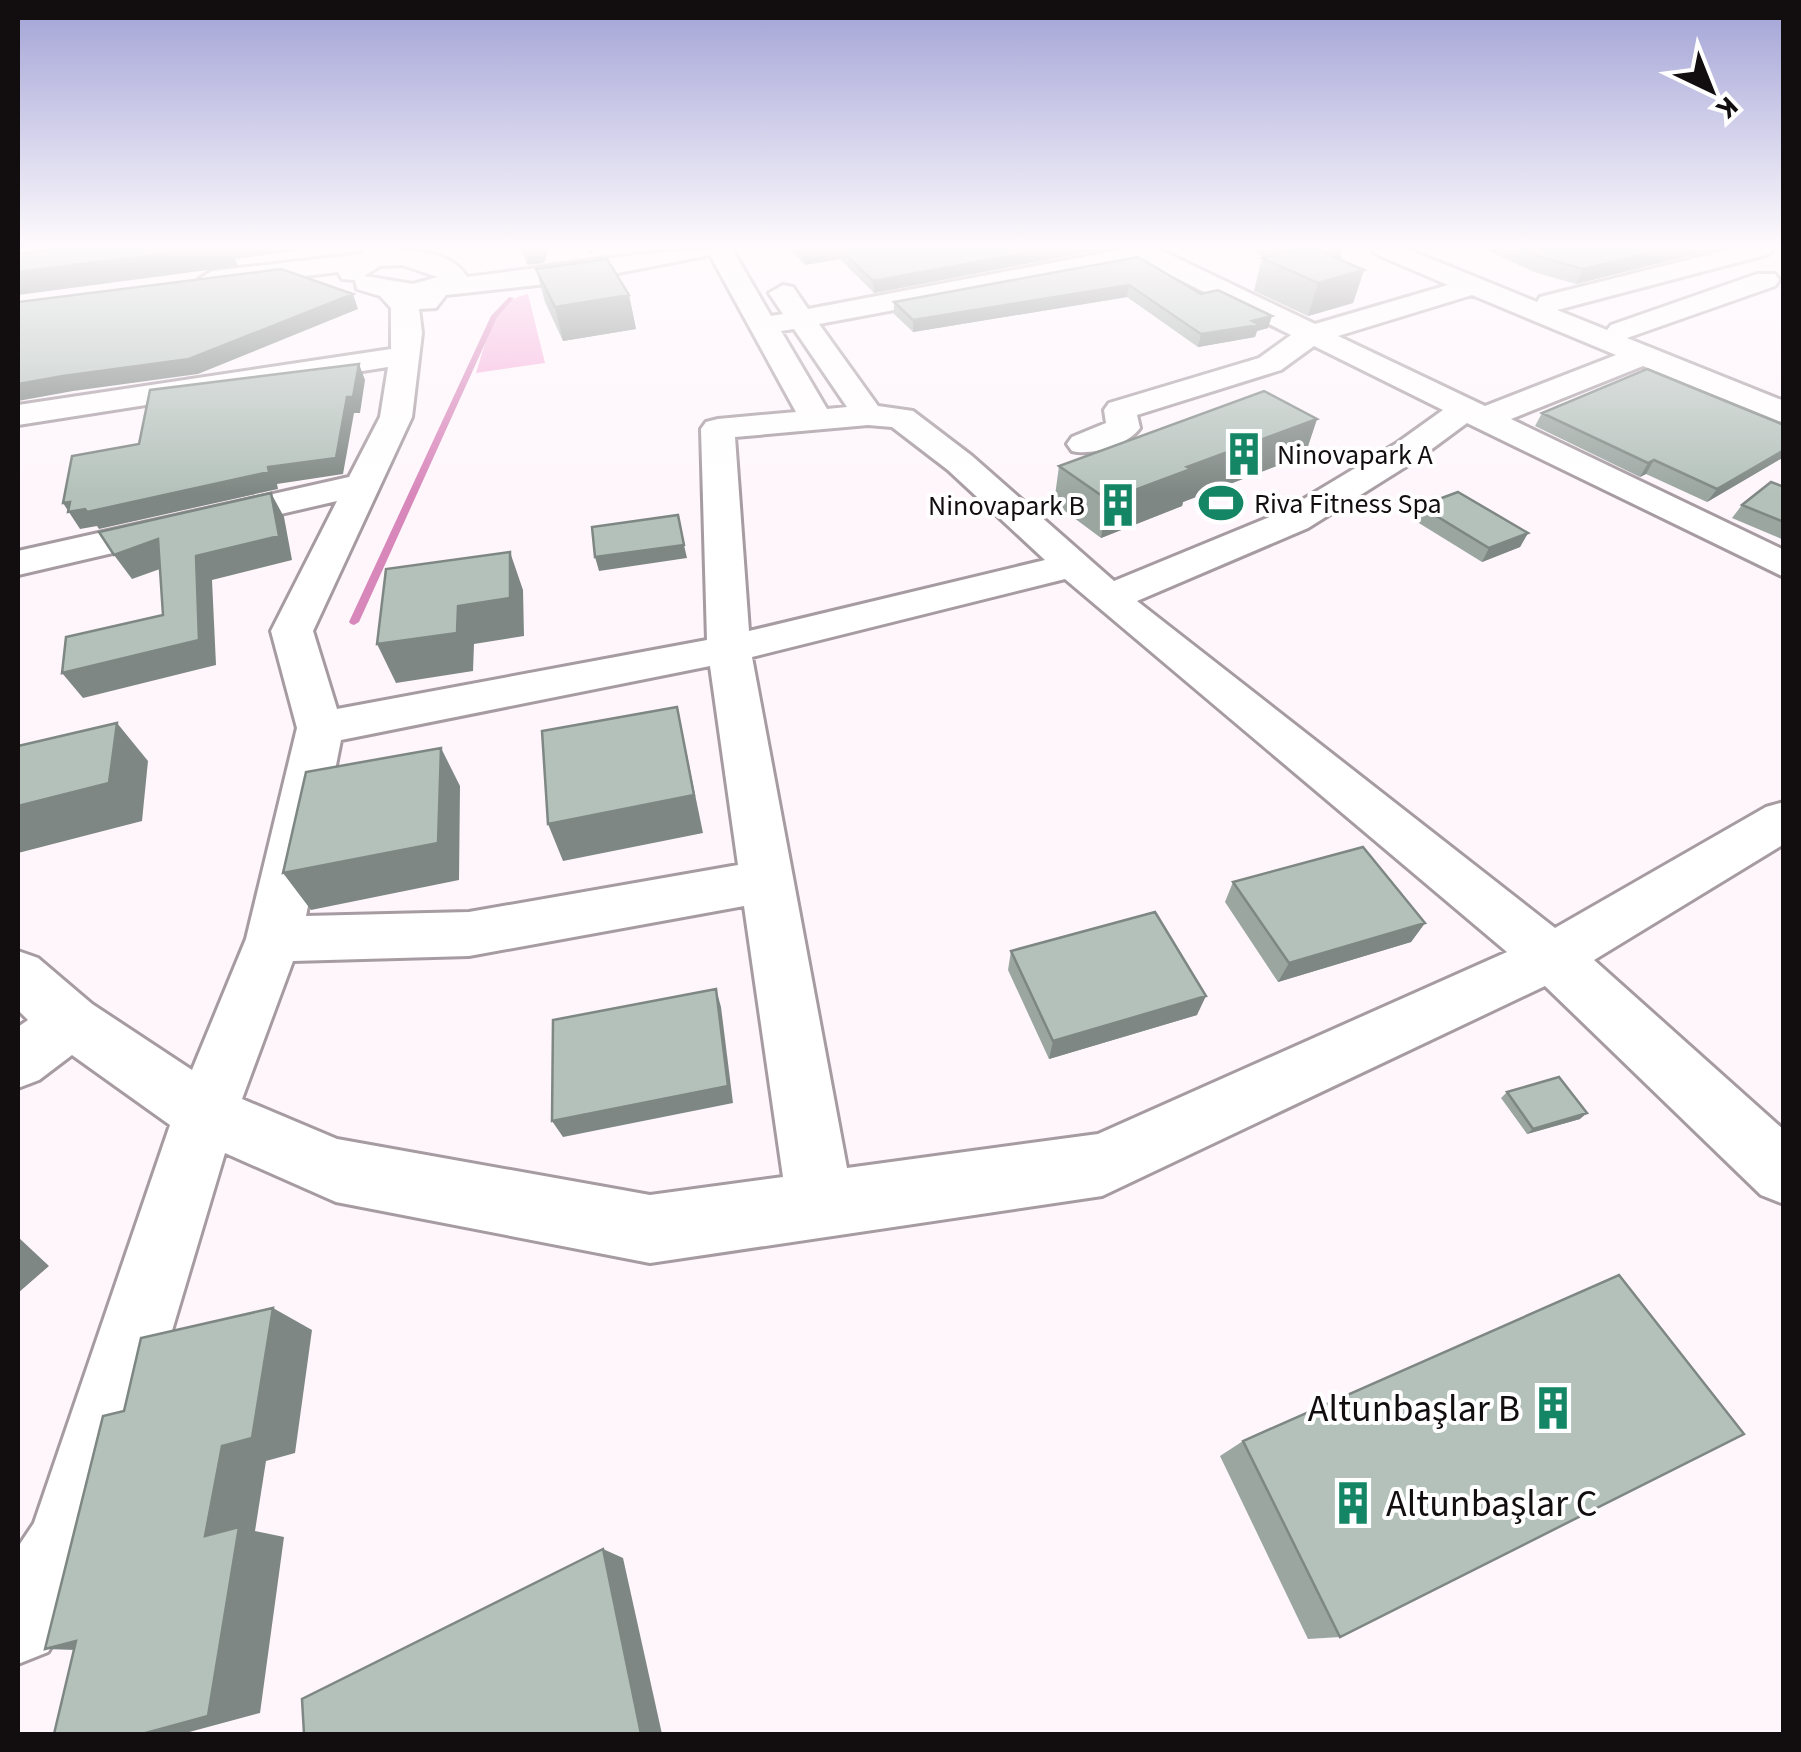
<svg xmlns="http://www.w3.org/2000/svg" width="1801" height="1752" font-family="'Source Sans 3',sans-serif">
	<style>
		.green { fill: #f4afdb }
		.lines { fill: none; stroke-linecap: round; stroke-linejoin: round }
		.stream { fill: #d887bb; fill-rule: evenodd }
		.minor-casing { stroke: #a69ba1; stroke-width: 6 }
		.minor { fill: #fff; fill-rule: evenodd }
		.wall { fill: #9ba6a1 }
		.shaded-wall { fill: #7e8783 }
		.building { fill: #b4c1bb; stroke: #7e8783; stroke-width: 2.5 }
		.labels { text-anchor: middle; stroke-width: 8; stroke-linejoin: round; paint-order: stroke }
		.far-poi-label { font-size: 28px; fill: #120e10; stroke: #fff; text-anchor: start }
		.near-poi-label { font-size: 38px; fill: #120e10; stroke: #fff; text-anchor: end }
	</style>
	<rect width="100%" height="100%" fill="#fef6fb"/>
	<!-- green -->
	<path class="green" d="M528,294L545,363L476,373C486,343 493,300 528,294Z"/>
	<g class="lines">
		<!-- stream -->
		<path class="stream" d="M593,249H600L592,254H588V252Z
			M509,297L514,298L497,317L359,622L354,625L351,624L349,622L491,316Z"/>
		<!-- minor casing -->
		<g class="minor-casing">
			<path id="minor" d="M367,249C397,249 450,247 467,277C555,267 643,249 732,249L771,316L783,314L769,293L783,285L793,287L808,309L1125,249H1158L1315,324L1448,285L1376,254L1372,249H1407L1537,302L1540,297L1731,249H1773L1769,254L1557,310L1607,330L1611,325L1757,274H1775L1779,280L1775,286L1627,338L1784,401V423L1643,366L1511,419L1784,550V577L1467,423L1421,457L1308,528L1137,601L1555,928L1766,807L1784,802V844L1594,960L1784,1130V1204L1761,1195L1545,986L1102,1196L650,1263L336,1202L225,1153L108,1545L96,1574L48,1652L18,1664V1547L34,1523L170,1125L72,1055L39,1080L18,1088V1027L28,1020L18,1010V951L38,958L92,1004L192,1070L246,939L297,728L271,631L337,501L18,575V551L349,477L380,417L388,367L18,425V405L391,349V308L380,296L357,289L355,280L342,279L338,272L212,287L199,279L212,271L361,254ZM710,255L796,412L718,419L706,422L701,429L707,640L337,709L313,631L412,417L422,333L419,309L436,308L446,295L582,280ZM1146,263L1291,335L1259,358L1109,403L1104,410L1106,423L1072,437L1067,444L1072,451C1091,456 1128,445 1140,428L1137,415L1281,370L1314,346L1443,410L1397,443L1282,512L1114,581L972,456L913,411L878,406L819,324ZM402,265L438,277L413,284L364,276L380,266ZM1472,295L1616,355L1485,406L1338,336ZM794,329L847,407L827,409L781,331ZM868,425L892,427L948,470L1045,560L749,631L735,437ZM1065,579L1507,952L1098,1134L847,1168L752,657ZM710,666L738,865L469,912L306,916L341,740ZM744,906L783,1177L650,1195L337,1139L242,1099L293,961L469,956Z"/>
		</g>
		<!-- minor -->
		<use href="#minor" class="minor"/>
	</g>
	<!-- wall -->
	<path class="wall" d="M790,249H1104L874,293L840,259L805,265Z
		M1251,249H1343L1339,260L1364,270L1353,303L1308,316L1254,291L1262,258H1265Z
		M1485,249H1716L1576,284L1534,272Z
		M1138,257L1201,294L1268,328L1257,331L1255,337L1198,347L1127,297L913,332L894,314V302Z
		M536,269L629,295L636,329L563,341L545,302Z
		M1542,413L1784,425V457L1707,502L1646,474L1640,477L1535,426Z
		M1317,419L1305,455L1183,502L1182,506L1101,538L1054,503L1059,466Z
		M1784,487V540L1732,518L1742,505Z
		M1420,506L1528,533L1520,547L1482,562L1414,520Z
		M1233,882L1425,923L1411,942L1278,982L1225,902Z
		M1011,951L1197,1015L1049,1059L1008,970Z
		M1507,1092L1580,1119L1527,1134L1501,1098Z
		M1243,1441L1340,1637L1308,1639L1220,1456Z"/>
	<!-- shaded-wall -->
	<path class="shaded-wall" d="M202,249H306L235,259L238,266L18,295V272Z
		M542,249H549L544,263L527,265L524,254Z
		M840,249V259L805,265L804,254Z
		M1047,249H1104L874,293L873,281Z
		M1289,249H1343L1339,261L1284,268Z
		M1667,249H1716L1576,284L1583,269Z
		M1364,270L1353,303L1308,316L1318,283Z
		M1129,285L1127,297L913,332V320Z
		M353,294L358,309L198,374L73,391L18,401V384Z
		M629,295L636,329L563,341L555,307Z
		M1272,316L1268,328L1257,331L1255,337L1198,347L1201,334Z
		M359,364L365,380L360,413H354L343,474L277,484L278,489L99,529L97,526L80,529L63,503L268,467L347,397Z
		M1317,419L1305,455L1183,502L1182,506L1101,538L1108,500L1187,467Z
		M1784,450V457L1707,502L1717,489Z
		M1654,460L1646,474L1640,477L1648,463Z
		M271,493L284,517L292,560L212,580L216,665L83,698L62,673L199,640L196,556Z
		M1528,533L1520,547L1482,562L1489,548Z
		M158,539L174,564L132,579L114,555Z
		M684,545L687,558L599,571L595,557Z
		M510,552L523,590L524,636L474,644L473,671L396,683L377,644L458,606Z
		M677,707L703,833L563,861L548,824Z
		M117,723L148,761L142,821L18,853V806Z
		M441,748L460,786L459,880L311,910L283,873Z
		M1425,923L1411,942L1278,982L1289,963Z
		M716,989L721,1007L733,1103L563,1137L552,1121Z
		M1206,996L1197,1015L1049,1059L1053,1041Z
		M1587,1113L1580,1119L1527,1134L1533,1129Z
		M18,1237L49,1266L18,1293Z
		M273,1308L312,1330L295,1453L266,1461L255,1531L284,1537L260,1713L182,1734H142L205,1536L222,1446Z
		M603,1549L623,1558L662,1734H641Z
		M76,1641L107,1651L45,1649Z"/>
	<!-- building -->
	<path class="building" d="M60,249H202L18,272V254Z
		M521,249H542L541,252L524,254Z
		M800,249H835L804,254Z
		M840,249H1047L873,281Z
		M1299,249H1315L1364,270L1318,283L1262,258Z
		M1522,249H1667L1583,269L1541,257Z
		M1138,257L1201,294L1218,290L1272,316L1252,321L1259,325L1201,334L1129,285L913,320L894,302Z
		M607,259L629,295L555,307L536,269Z
		M281,269L353,294L189,359L63,376L18,384V302Z
		M359,364L353,397H347L336,458L268,467L269,472L87,512L85,509L68,512L70,502L63,503L72,456L139,444L150,390Z
		M1647,369L1784,425V450L1717,489L1654,460L1648,463L1542,413Z
		M1264,391L1317,419L1187,467L1191,469L1108,500L1059,466Z
		M1771,482L1784,487V522L1742,505Z
		M1458,492L1528,533L1489,548L1420,506Z
		M271,493L279,536L196,556L199,640L62,673L66,637L163,615L158,539L114,555L99,532Z
		M678,515L684,545L595,557L592,527Z
		M510,552V598L458,606L457,633L377,644L386,569Z
		M677,707L694,795L548,824L542,731Z
		M117,723L109,783L18,806V746Z
		M441,748L438,843L283,873L306,772Z
		M1363,847L1425,923L1289,963L1233,882Z
		M1155,912L1206,996L1053,1041L1011,951Z
		M716,989L728,1086L552,1121L553,1020Z
		M1559,1077L1587,1113L1533,1129L1507,1092Z
		M1619,1275L1744,1434L1340,1637L1243,1441Z
		M273,1308L252,1438L222,1446L205,1536L239,1527L208,1716L142,1734H54L76,1641L45,1649L103,1416L124,1411L141,1338Z
		M603,1549L641,1734H304L302,1699Z"/>
	<!-- sky -->
	<linearGradient id="sky" x2="0" y2="1"><stop stop-color="#a1a2d6"/><stop offset="0.5" stop-color="#fffbfd"/><stop offset="1" stop-color="#fffbfd" stop-opacity="0"/></linearGradient>
	<rect width="1801" height="494" fill="url(#sky)"/>
	<!-- icons -->
	<defs>
		<g id="building-bare" transform="scale(3.45)"><path d="M-4-6H4V6H1V3H-1V6H-4ZM-2.5-4.3h1.7v1.8h-1.7ZM.8-4.3h1.7v1.8H.8ZM-2.5-1h1.7V.8h-1.7ZM.8-1h1.7V.8H.8Z" fill="#148665" stroke="#fff" stroke-width="2.5" paint-order="stroke"/></g>
		<g id="stadium-bare" transform="scale(3.45)"><path d="M0-5a6.5 5 0 1 0 0 10a6.5 5 0 1 0 0-10ZM-3.5-1.8h7v3.6h-7Z" fill="#148665" stroke="#fff" stroke-width="2.5" paint-order="stroke"/></g>
	</defs>
	<g fill-rule="evenodd">
		<use href="#building-bare" x="1244" y="454"/>
		<use href="#stadium-bare" x="1221" y="503"/>
		<use href="#building-bare" x="1118" y="505"/>
		<use href="#building-bare" x="1553" y="1408"/>
		<use href="#building-bare" x="1353" y="1503"/>
	</g>
	<g class="labels">
		<!-- far-poi labels -->
		<g class="far-poi-label">
			<text x="1277" y="464">Ninovapark A</text>
			<text x="1254" y="513">Riva Fitness Spa</text>
			<text x="1085" y="515" text-anchor="end">Ninovapark B</text>
		</g>
		<!-- near-poi labels -->
		<g class="near-poi-label">
			<text x="1520" y="1421">Altunbaşlar B</text>
			<text x="1386" y="1516" text-anchor="start">Altunbaşlar C</text>
		</g>
	</g>
	<!-- border -->
	<rect width="1801" height="1752" fill="none" stroke="#120e10" stroke-width="40"/>
	<!-- north arrow -->
	<g transform="translate(1711 90) rotate(137)" stroke="#ffffff" stroke-width="8" paint-order="stroke">
	<path d="M0-8L18 38L0 25L-18 38Z" fill="#120e10"/>
	<text y="-15" font-size="28" font-weight="bold" text-anchor="middle" fill="#120e10">K</text>
	</g>
</svg>
